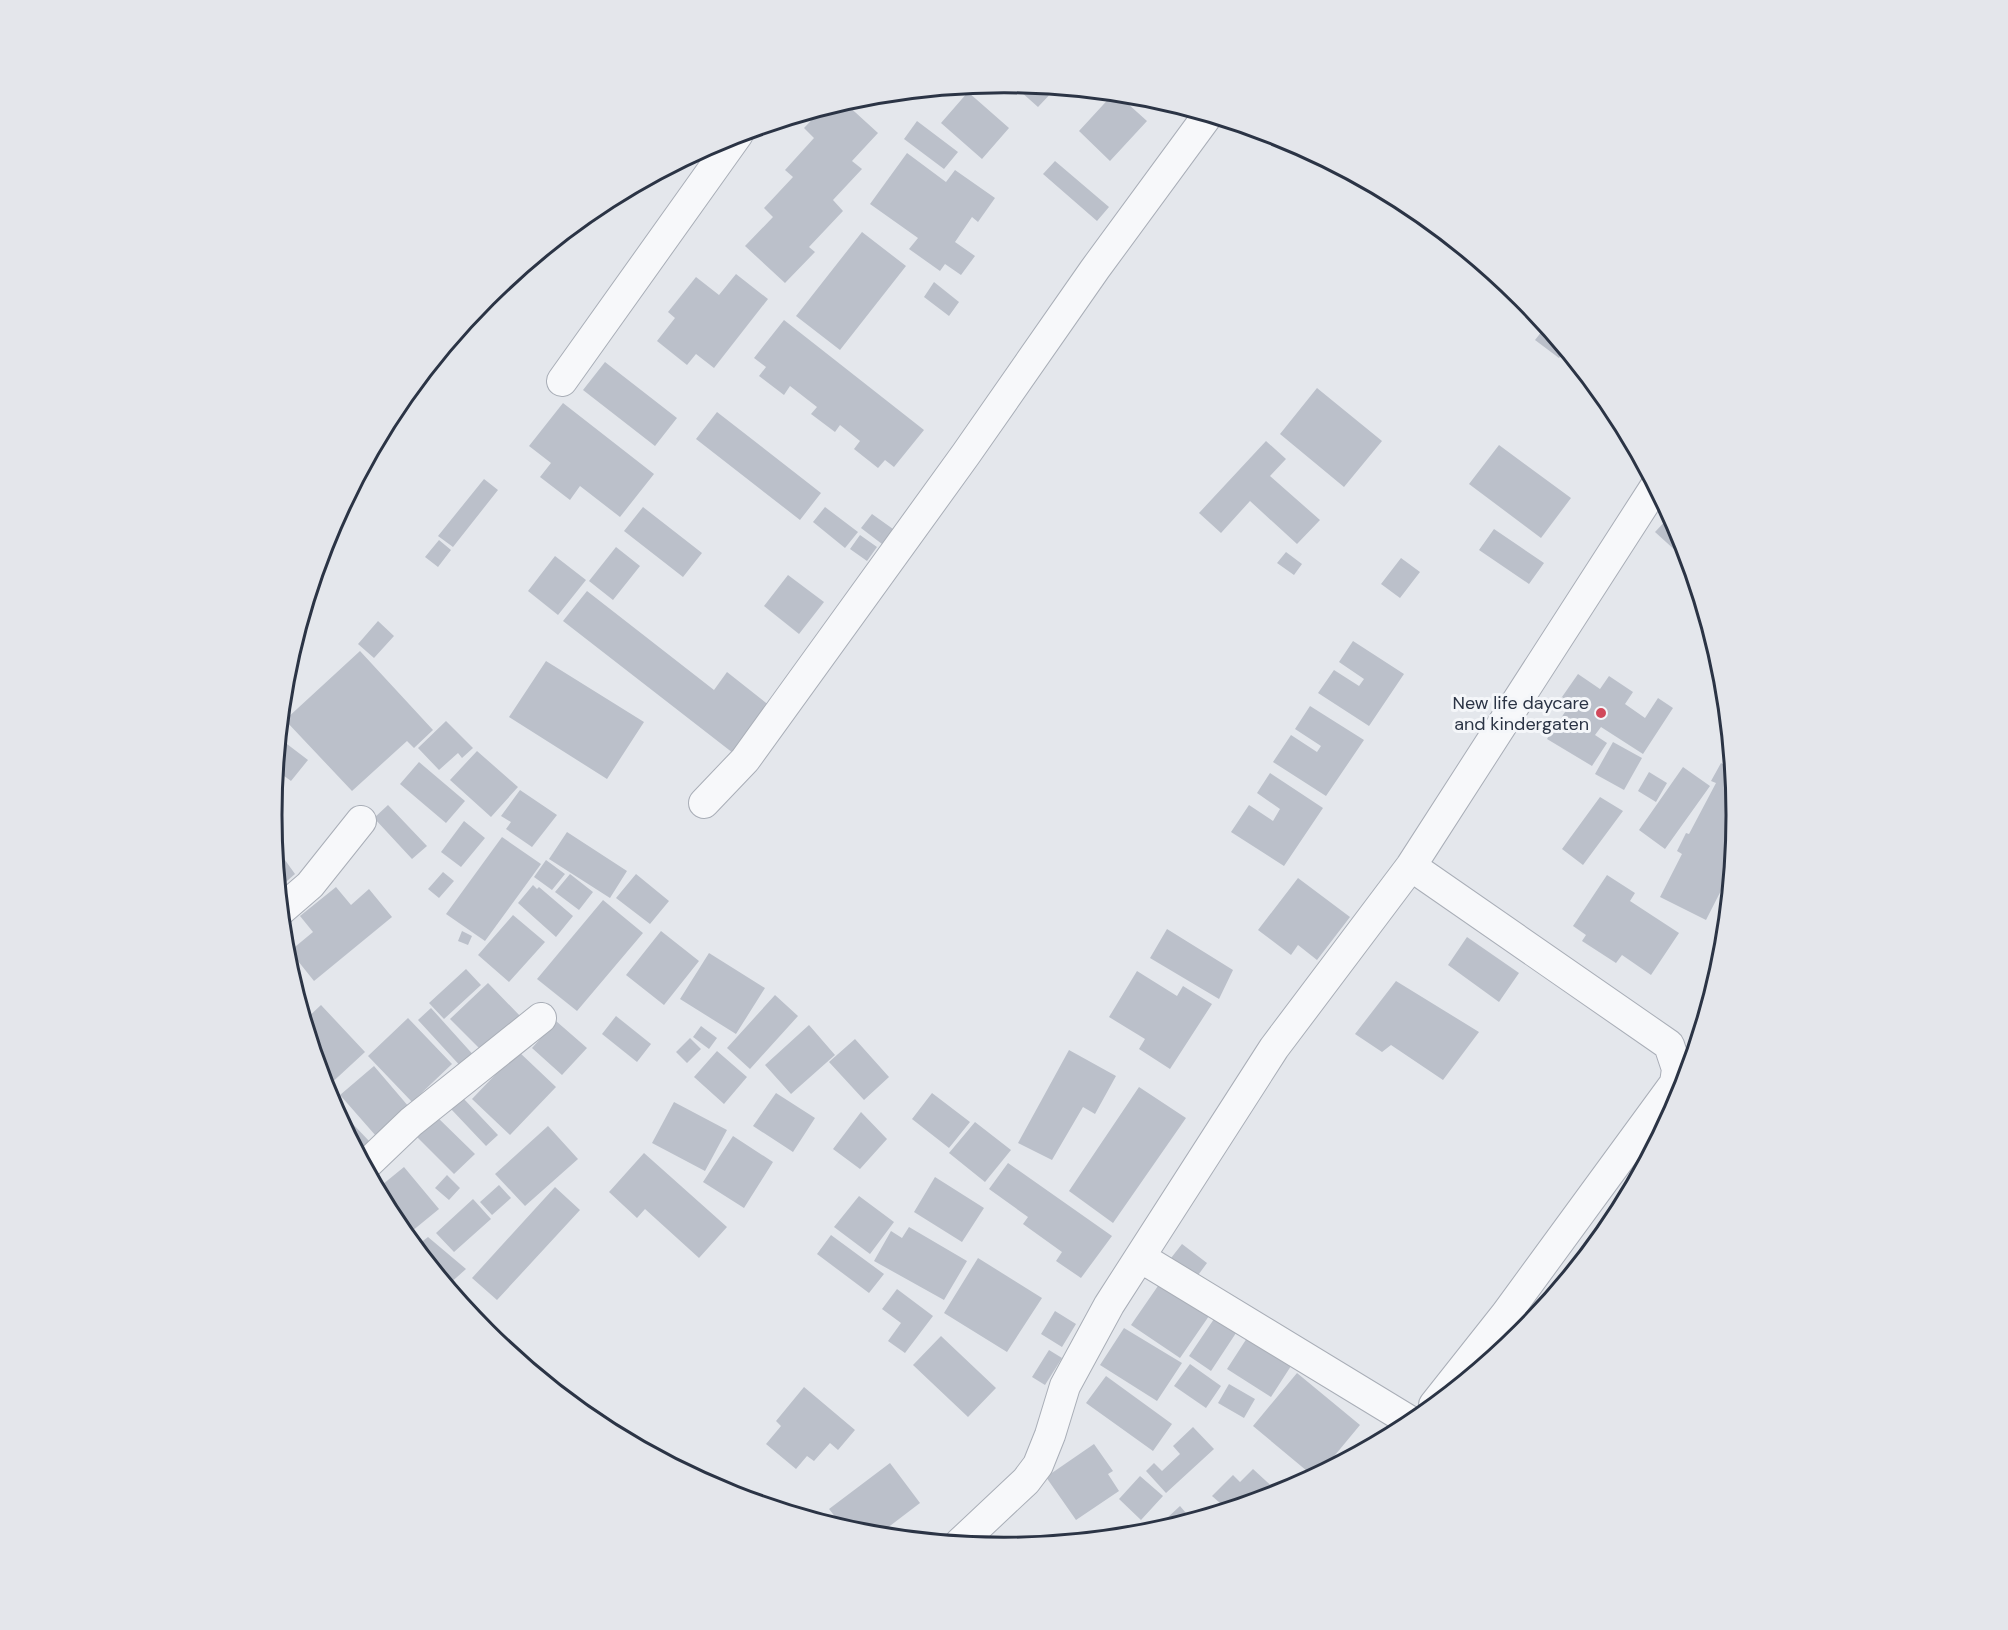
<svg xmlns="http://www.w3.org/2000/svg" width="2008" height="1630" font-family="'DM Sans',sans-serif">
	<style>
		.building { fill: #bbc0ca }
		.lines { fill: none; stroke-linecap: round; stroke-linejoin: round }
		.street-casing { stroke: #a9aeb7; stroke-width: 32 }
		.street { stroke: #f7f8fa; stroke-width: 30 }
		.poi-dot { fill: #d1495b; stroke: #f4f6f9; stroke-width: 2 }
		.labels { text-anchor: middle; stroke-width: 6; stroke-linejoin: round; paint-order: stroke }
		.poi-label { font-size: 18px; fill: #2b3445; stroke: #f4f6f9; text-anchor: end }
		.rim { fill: none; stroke: #2b3445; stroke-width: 3 }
	</style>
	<rect width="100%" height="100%" fill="#e4e7ec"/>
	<!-- building -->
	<path class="building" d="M1011,83L1056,88L1038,107Z
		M968,92L1009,128L982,159L941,123Z
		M1114,93L1117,94L1147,121L1110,161L1079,131Z
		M844,102L878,133L852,161L862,169L833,200L843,211L809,247L815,252L785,283L745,246L773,217L764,208L793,177L785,170L814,138L804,128L823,108Z
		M917,121L958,152L944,169L904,139Z
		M907,153L946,182L955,170L995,198L978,222L972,217L955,242L975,256L961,275L945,264L940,271L909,249L918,238L870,204Z
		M1055,161L1109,207L1097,221L1043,174Z
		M862,232L906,266L840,350L796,316Z
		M736,274L768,299L714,368L696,354L687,365L657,341L675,318L668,312L696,277L719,295Z
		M934,282L959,302L949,316L924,297Z
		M784,320L924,430L894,467L885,460L878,468L854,449L860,441L840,425L835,432L811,414L817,407L790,386L784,395L759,376L766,367L754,358Z
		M1546,326L1566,350L1559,358L1535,340Z
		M605,362L677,418L655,446L583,390Z
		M1317,388L1382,441L1344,487L1280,434Z
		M563,403L654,474L620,517L580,486L570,500L540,477L551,463L529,446Z
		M717,412L821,493L800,520L696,439Z
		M1266,441L1286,459L1270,476L1320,520L1297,544L1250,501L1221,533L1199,513Z
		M1499,445L1571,498L1541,538L1469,484Z
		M484,479L498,490L453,547L438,536Z
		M643,507L702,553L683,577L624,531Z
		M825,507L858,532L845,548L813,522Z
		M872,514L893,529L882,544L861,528Z
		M1670,516L1681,535L1684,544L1677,552L1655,532Z
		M1494,529L1544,563L1529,584L1479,550Z
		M860,535L877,547L867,561L850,549Z
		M439,540L451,550L438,567L425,557Z
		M616,547L640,566L613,600L589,581Z
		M1286,552L1302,564L1294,575L1277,563Z
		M555,556L586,580L558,615L528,591Z
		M1401,558L1420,572L1400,598L1381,584Z
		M788,575L824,602L799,634L764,606Z
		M587,591L714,690L727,672L770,706L733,753L563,621Z
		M378,621L394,636L374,658L358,644Z
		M1713,640L1719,660L1706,653Z
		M1353,641L1404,674L1369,726L1318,693L1334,670L1359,686L1364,679L1339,662Z
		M360,651L433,730L414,748L407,741L352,791L285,720Z
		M546,661L644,722L607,779L509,717Z
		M1578,674L1600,689L1609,676L1633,692L1625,704L1645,718L1658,698L1673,708L1643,754L1601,727L1595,735L1607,743L1592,766L1547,739L1571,703L1562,697Z
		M1310,706L1364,740L1326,796L1273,762L1291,735L1317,752L1321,746L1295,729Z
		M446,721L473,748L462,758L458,753L439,770L418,748Z
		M283,741L308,760L291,781L276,770L278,746Z
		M1613,742L1642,758L1624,790L1595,774Z
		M477,751L518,787L491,817L450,780Z
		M419,762L465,801L446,823L400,784Z
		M1721,763L1732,769L1736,815L1731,871L1706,920L1660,897L1682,854L1677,851L1686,833L1689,834L1716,783L1711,781Z
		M1683,767L1710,786L1665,849L1639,830Z
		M1649,772L1667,783L1656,802L1638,791Z
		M1270,773L1323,808L1284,866L1231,832L1249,805L1273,821L1280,809L1257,793Z
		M520,790L557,815L532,847L506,829L511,822L501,816Z
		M1600,797L1623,811L1583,865L1562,849Z
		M388,805L427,846L412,859L374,818Z
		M464,821L485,838L461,867L441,852Z
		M567,832L627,871L610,898L549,859Z
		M502,837L541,864L485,941L446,914Z
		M275,846L295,874L279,888L275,847Z
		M546,860L565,874L552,890L534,877Z
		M443,872L454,881L439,898L428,889Z
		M570,874L593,892L579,910L555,892Z
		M636,874L669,901L650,924L616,898Z
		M1607,875L1635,893L1630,901L1679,933L1651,975L1622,955L1616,963L1582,941L1586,935L1573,926Z
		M1298,878L1350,917L1317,960L1298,945L1291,955L1258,930Z
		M533,885L537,889L539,887L573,916L556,937L518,903Z
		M336,887L351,905L369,889L392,917L314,981L290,951L313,932L300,916Z
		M603,900L643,933L577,1011L537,979Z
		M513,915L545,942L509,982L478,955Z
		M1167,929L1233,970L1219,999L1150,958Z
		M462,931L472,936L468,945L458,941Z
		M661,931L699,961L664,1005L626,975Z
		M1467,937L1519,973L1499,1002L1448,965Z
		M709,953L765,988L736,1034L680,999Z
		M466,969L481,985L444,1019L429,1003Z
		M1137,971L1177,996L1183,986L1212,1004L1170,1069L1139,1049L1145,1039L1109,1017Z
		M292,979L305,996L299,1001L292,980Z
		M1396,981L1479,1032L1443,1080L1391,1045L1382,1052L1355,1034Z
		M488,983L522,1018L484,1053L450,1019Z
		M775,995L798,1016L750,1069L727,1048Z
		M321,1005L365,1052L326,1088L305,1020Z
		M431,1008L477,1059L464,1070L418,1020Z
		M616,1016L651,1044L637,1062L602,1034Z
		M408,1018L452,1064L412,1102L368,1056Z
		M556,1021L587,1048L562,1075L532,1048Z
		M809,1025L835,1055L791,1094L765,1065Z
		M701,1026L717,1038L709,1049L693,1037Z
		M690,1038L701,1049L687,1063L676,1052Z
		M855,1039L889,1077L864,1100L829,1062Z
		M1069,1050L1116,1076L1095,1114L1083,1107L1052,1160L1018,1143Z
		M518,1051L556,1087L510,1135L472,1099Z
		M717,1051L747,1077L724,1104L694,1077Z
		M374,1066L409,1107L376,1136L340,1095Z
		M1139,1087L1186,1118L1113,1223L1069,1191Z
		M776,1093L815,1118L793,1152L753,1126Z
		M932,1093L970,1122L949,1148L912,1119Z
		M463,1098L498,1135L486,1146L451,1109Z
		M330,1100L370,1142L358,1153Z
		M674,1102L727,1130L705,1171L652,1143Z
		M861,1112L887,1139L860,1169L833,1149Z
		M434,1114L475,1154L454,1174L414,1134Z
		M975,1122L1011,1150L985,1182L949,1153Z
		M548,1126L578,1159L525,1206L495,1174Z
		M733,1136L773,1162L744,1208L703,1182Z
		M644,1153L727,1227L699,1258L645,1209L637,1218L609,1192Z
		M1008,1163L1112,1236L1081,1278L1056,1261L1062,1252L1023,1224L1028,1217L989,1189Z
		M404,1167L439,1209L406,1236L395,1222L377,1189Z
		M447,1175L460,1188L449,1200L435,1188Z
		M935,1177L984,1208L962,1242L914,1212Z
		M499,1185L511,1198L492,1215L480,1202Z
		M555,1187L580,1210L497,1300L472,1278Z
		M859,1196L894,1222L870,1254L834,1227Z
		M473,1199L491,1219L454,1252L436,1233Z
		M909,1227L967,1261L944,1300L874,1261L891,1231L902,1238Z
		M831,1235L884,1274L869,1293L817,1254Z
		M428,1237L466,1269L447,1286L415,1247Z
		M1182,1244L1207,1263L1190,1286L1164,1267Z
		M978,1258L1042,1298L1007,1352L944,1313Z
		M1566,1268L1572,1272L1545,1305L1544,1304Z
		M1160,1283L1209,1316L1180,1358L1131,1325Z
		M897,1289L933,1316L905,1353L888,1341L901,1323L882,1309Z
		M1055,1311L1076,1324L1062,1347L1041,1334Z
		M1214,1319L1236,1333L1211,1371L1189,1356Z
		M1124,1328L1182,1363L1157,1401L1100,1365Z
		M941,1336L996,1388L968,1417L913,1365Z
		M1247,1338L1291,1366L1271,1397L1227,1369Z
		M1049,1350L1062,1358L1045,1385L1032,1377Z
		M1190,1364L1221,1386L1206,1408L1174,1386Z
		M1297,1373L1360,1425L1321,1472L1313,1476L1253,1426Z
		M1106,1376L1172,1424L1153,1451L1086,1403Z
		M1229,1384L1255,1399L1244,1418L1218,1403Z
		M804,1387L855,1430L838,1450L830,1443L814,1461L807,1456L796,1469L766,1444L781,1426L776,1421Z
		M1193,1427L1214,1449L1166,1493L1146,1471L1154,1463L1162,1471L1180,1454L1173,1446Z
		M1375,1433L1383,1439L1359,1452Z
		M1094,1444L1113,1471L1108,1474L1119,1491L1076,1520L1046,1477Z
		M890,1463L920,1503L878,1535L861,1533L844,1528L829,1509Z
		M1253,1469L1279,1493L1208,1515L1220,1503L1212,1496L1233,1475L1240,1482Z
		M1140,1476L1163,1496L1141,1520L1119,1499Z
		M1180,1506L1192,1520L1152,1532Z"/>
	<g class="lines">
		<!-- street casing -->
		<g class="street-casing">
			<path id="street" d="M562,381L738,134
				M704,803L745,760L966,454L1095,269L1208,115
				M1411,866L1669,1045L1677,1069L1675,1083L1506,1314L1434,1405
				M281,910L310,885L361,821
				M365,1166L411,1122L541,1018
				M1140,1257L1413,1423
				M960,1543L1026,1481L1038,1465L1050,1435L1065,1386L1109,1305L1274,1048L1411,866L1655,487"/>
		</g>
		<!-- street -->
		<use href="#street" class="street"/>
	</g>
	<!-- markers -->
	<circle class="poi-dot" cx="1601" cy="713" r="6"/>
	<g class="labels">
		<!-- poi labels -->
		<g class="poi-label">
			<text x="1589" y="709">New life daycare<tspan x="1589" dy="21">and kindergaten</tspan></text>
		</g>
	</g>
	<!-- crop -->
	<path d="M0 0H2008V1630H0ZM282 815a722 722 0 1 1 1444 0a722 722 0 1 1-1444 0Z" fill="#e4e6eb" fill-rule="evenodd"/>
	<path class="rim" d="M282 815a722 722 0 1 1 1444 0a722 722 0 1 1-1444 0Z"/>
</svg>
